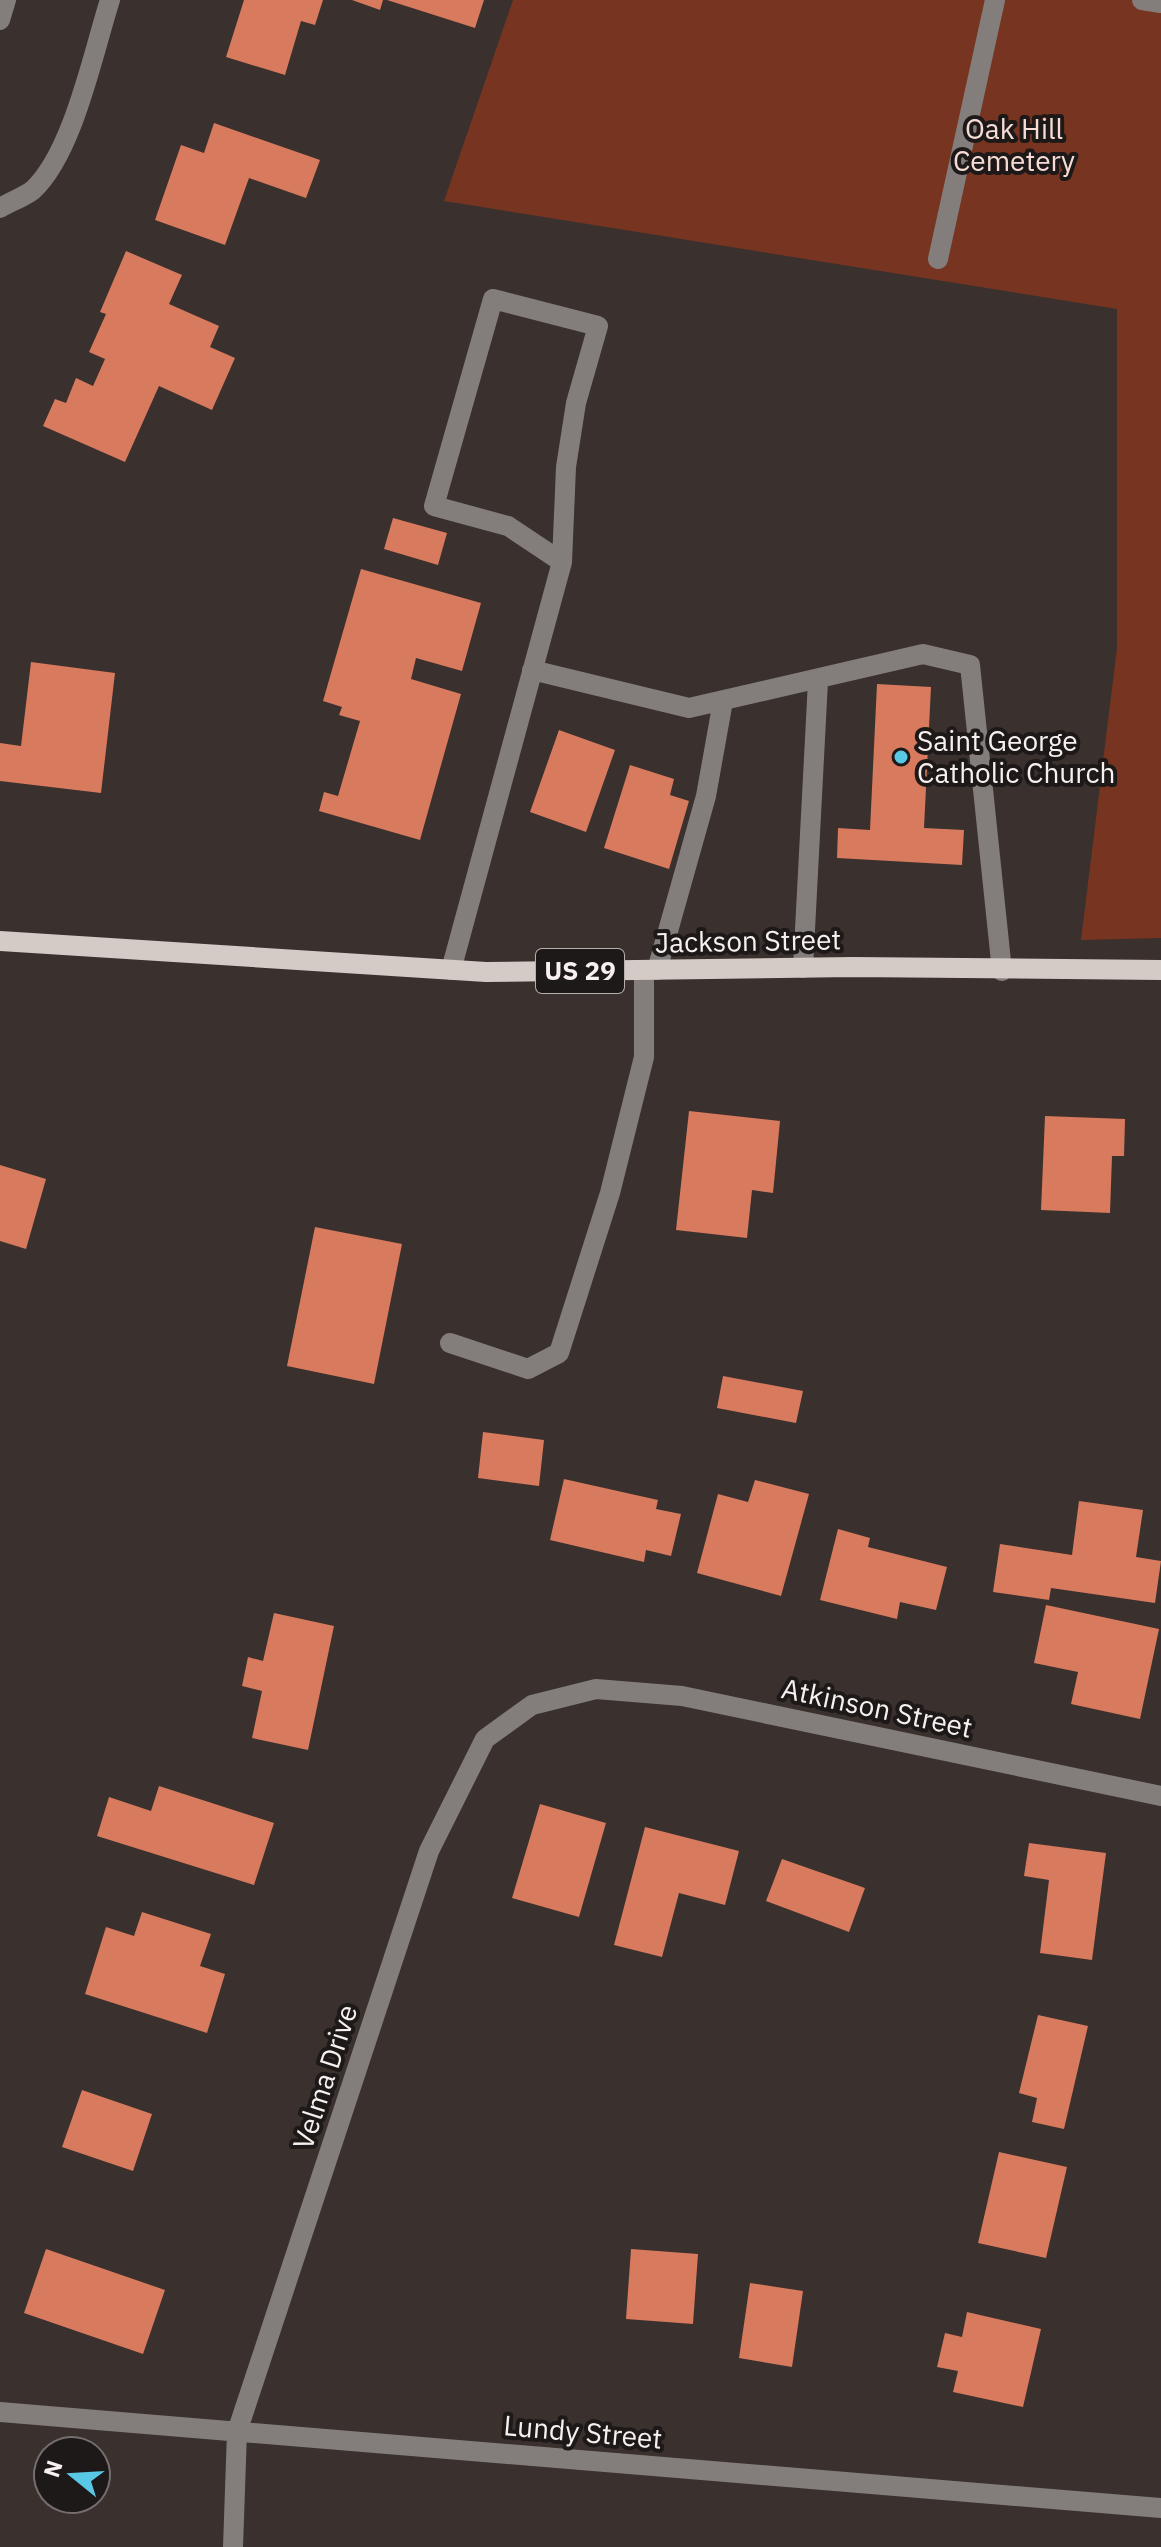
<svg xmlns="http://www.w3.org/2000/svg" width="1161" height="2547" font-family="'IBM Plex Sans',sans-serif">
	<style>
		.green { fill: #773521 }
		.building { fill: #d87a5e }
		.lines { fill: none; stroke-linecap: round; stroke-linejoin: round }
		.minor { stroke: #837e7c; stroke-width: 20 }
		.major { stroke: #d4cac6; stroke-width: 20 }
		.poi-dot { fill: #59c8e4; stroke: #1d1918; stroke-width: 3 }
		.labels { text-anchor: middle; stroke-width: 8; stroke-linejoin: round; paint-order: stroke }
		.shield { fill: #1d1918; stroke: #b6b0ae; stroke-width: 2 }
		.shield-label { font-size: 26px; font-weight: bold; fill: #f7f0ee }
		.park-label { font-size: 28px; fill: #f6dcd5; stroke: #1d1918 }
		.poi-label { font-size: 28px; fill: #f7f0ee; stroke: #1d1918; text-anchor: start }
		.street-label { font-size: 28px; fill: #f7f0ee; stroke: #1d1918 }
	</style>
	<rect width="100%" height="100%" fill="#3a302d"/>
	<!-- green -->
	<path class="green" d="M513,0H1161V938L1081,940L1117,648V309L444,201Z"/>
	<!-- building -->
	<path class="building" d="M244,0H323L315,25L301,21L285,75L226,57Z
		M352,0H383L380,10Z
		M387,0H484L475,28Z
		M214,123L320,160L306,198L249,178L225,245L155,220L181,145L204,153Z
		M126,251L182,275L169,304L219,326L210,347L235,358L212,410L159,386L125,462L43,426L55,399L66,403L76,378L93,386L105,359L89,352L106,314L100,312Z
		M393,518L447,533L438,565L384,549Z
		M361,569L481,603L462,671L416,658L411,679L461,694L420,840L319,811L324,792L338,796L360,721L339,715L342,707L323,701Z
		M31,662L115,673L101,793L0,781V743L21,746Z
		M877,684L931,687L924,828L964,830L962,865L837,858L838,828L870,830Z
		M559,730L615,750L586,832L530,812Z
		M630,765L674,779L670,795L689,801L669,869L604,848Z
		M689,1111L780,1121L773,1193L752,1190L747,1238L676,1230Z
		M1045,1116L1125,1119L1124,1156H1112L1110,1213L1041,1210Z
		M0,1165L46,1179L26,1249L0,1241Z
		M315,1227L402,1244L374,1384L287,1366Z
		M723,1376L803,1391L796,1423L717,1408Z
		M483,1432L544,1440L539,1486L478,1478Z
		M564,1479L658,1500L656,1509L681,1514L671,1556L646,1550L644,1562L550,1540Z
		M755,1480L809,1494L781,1596L697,1573L718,1494L748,1502Z
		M1079,1501L1143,1510L1136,1557L1161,1561L1155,1603L1051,1588L1049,1600L993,1592L1000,1544L1072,1555Z
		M838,1529L870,1538L868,1547L947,1567L936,1610L900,1602L897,1619L820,1600Z
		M1046,1605L1159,1629L1140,1719L1071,1704L1078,1672L1034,1663Z
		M274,1613L334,1626L308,1750L252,1738L262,1691L242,1686L248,1657L263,1661Z
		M159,1786L274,1823L254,1885L97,1836L109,1797L151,1811Z
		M540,1804L606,1823L579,1917L512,1898Z
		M645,1827L739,1851L725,1905L679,1893L662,1957L614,1945Z
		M1029,1843L1106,1853L1092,1960L1040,1953L1049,1880L1024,1876Z
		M782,1859L865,1888L849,1932L766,1901Z
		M142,1912L211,1934L200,1966L225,1974L207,2033L85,1994L106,1927L134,1936Z
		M1038,2015L1088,2026L1064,2129L1032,2122L1037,2098L1019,2093Z
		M82,2090L152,2114L133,2171L62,2147Z
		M999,2152L1067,2167L1046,2258L978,2243Z
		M46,2249L165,2290L143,2354L24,2313Z
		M631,2249L698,2254L693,2324L626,2319Z
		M750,2283L803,2291L792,2367L739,2358Z
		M967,2312L1041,2329L1023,2407L953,2392L958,2371L937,2367L945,2333L962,2337Z"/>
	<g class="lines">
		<!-- minor -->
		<path class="minor" d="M1142,0L1161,3
			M0,20L6,0
			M0,208C10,202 24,197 33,190C73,153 93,53 110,0
			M938,259L995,0
			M532,670L689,708L923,654L970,665L1002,971
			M803,968L818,681
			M451,970L562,562L566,467L576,403L598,326L493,299L434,506L508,526L562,562
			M657,970L706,796L723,701
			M450,1343L528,1369L559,1353L610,1193L644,1057V970
			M0,2412L1161,2508
			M233,2547L237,2432L429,1851L485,1739L532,1705L596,1689L682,1696L1161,1796"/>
		<!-- major -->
		<path class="major" d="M0,941L486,972L853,967L1161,970"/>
	</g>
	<!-- markers -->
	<circle class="poi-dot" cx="901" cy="757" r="8"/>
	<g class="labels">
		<!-- shield labels -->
		<rect class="shield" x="536" y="949" width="88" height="44" rx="6"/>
		<g class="shield-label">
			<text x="580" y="980">US 29</text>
		</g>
		<!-- park labels -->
		<g class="park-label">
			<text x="1014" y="139">Oak Hill<tspan x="1014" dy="32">Cemetery</tspan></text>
		</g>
		<!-- poi labels -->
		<g class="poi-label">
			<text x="917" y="751">Saint George<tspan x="917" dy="32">Catholic Church</tspan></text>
		</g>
		<!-- street labels -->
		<g class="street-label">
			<text transform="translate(748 941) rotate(-1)" y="10">Jackson Street</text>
			<text transform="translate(877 1708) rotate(12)" y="10">Atkinson Street</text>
			<text transform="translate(325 2077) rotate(-72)" y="10">Velma Drive</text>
			<text transform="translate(583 2432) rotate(5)" y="10">Lundy Street</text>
		</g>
	</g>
	<!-- north arrow -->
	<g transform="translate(72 2475) rotate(288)"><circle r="38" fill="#1d1918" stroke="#746f6e" stroke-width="2"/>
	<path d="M0-6L14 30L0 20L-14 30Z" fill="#59c8e4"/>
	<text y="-12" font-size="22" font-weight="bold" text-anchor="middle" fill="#f7f0ee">N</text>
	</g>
</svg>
